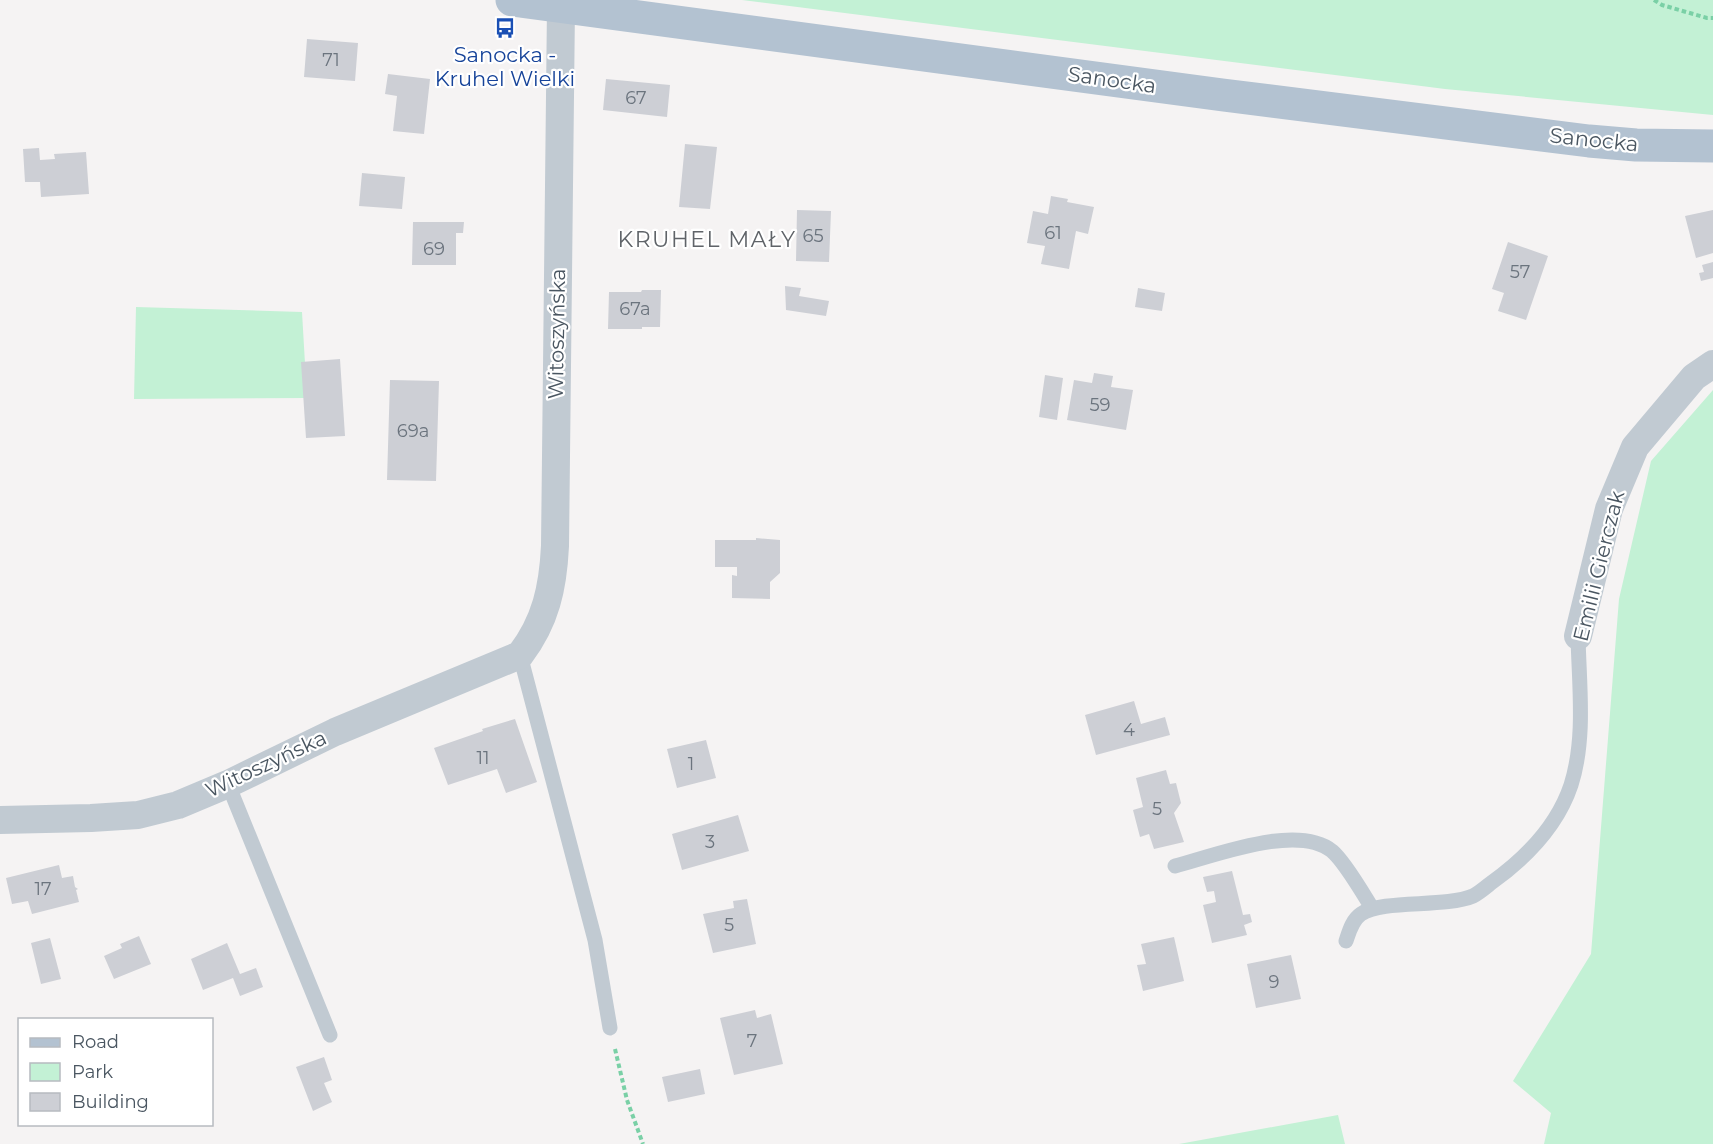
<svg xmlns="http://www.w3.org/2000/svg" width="1713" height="1144" font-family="Montserrat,sans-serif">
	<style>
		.green { fill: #c3f1d5 }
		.building { fill: #cdcfd5 }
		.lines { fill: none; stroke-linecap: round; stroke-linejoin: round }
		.path { stroke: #7ad0a6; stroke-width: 4; stroke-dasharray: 4.5 3; stroke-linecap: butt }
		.service { stroke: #c1cad2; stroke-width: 15 }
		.minor { stroke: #c1cad2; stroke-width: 28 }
		.primary { stroke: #b3c2d1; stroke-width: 33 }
		.labels { text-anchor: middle; stroke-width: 4.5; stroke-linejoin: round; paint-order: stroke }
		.number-label { font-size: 18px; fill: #6b747e }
		.transit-label { font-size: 21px; fill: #164399; stroke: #fff }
		.street-label { font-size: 21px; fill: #4a5661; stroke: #fff }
		.neighbourhood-label { font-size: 22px; letter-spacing: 1.5px; fill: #5f6368; stroke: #fff }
	</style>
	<rect width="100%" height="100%" fill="#f5f3f3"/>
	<!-- green -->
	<path class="green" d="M742,0H1713V115L1445,89Z
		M136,307L302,312L307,398L134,399Z
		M1713,390V1144H1544L1551,1113L1513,1081L1591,954L1619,599L1651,461Z
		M1338,1115L1345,1144H1179Z"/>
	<!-- building -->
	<path class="building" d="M307,39L358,43L355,81L304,77Z
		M388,74L430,79L424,134L393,131L397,96L385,94Z
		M606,79L670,85L667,117L603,110Z
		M685,144L717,147L710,209L679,207Z
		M39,148L40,160L55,159L54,154L86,152L89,194L41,197L40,182H25L23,149Z
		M362,173L405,177L402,209L359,206Z
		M1051,196L1068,199L1067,202L1094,207L1088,234L1076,231L1069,269L1041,264L1045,246L1027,243L1033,211L1048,214Z
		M797,210L831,211L829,262L796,261Z
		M1713,210V253L1696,258L1685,216Z
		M413,222H464L463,233H456V265H412Z
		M1508,242L1548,256L1526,320L1498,311L1504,293L1492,289Z
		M1713,262V278L1701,281L1699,273L1704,272L1702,265Z
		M785,286L801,288L799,296L829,301L826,316L786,310Z
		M1138,288L1165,293L1162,311L1135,307Z
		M642,290H661L660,327H642V329H608L609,292H641Z
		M340,359L345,436L306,438L301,362Z
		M1094,373L1113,376L1111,387L1133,390L1126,430L1067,420L1074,380L1092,383Z
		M1045,375L1063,378L1057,420L1039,417Z
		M390,380L439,381L436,481L387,480Z
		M756,538L780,540V573L770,582V599L732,598V575L737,576V567H715V540H756Z
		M1134,701L1141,724L1165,717L1170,735L1096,755L1085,715Z
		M515,719L537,782L506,793L497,769L448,785L434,748L483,731L482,729Z
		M706,740L716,778L677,788L667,749Z
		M1166,770L1170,784L1176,783L1181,803L1174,813L1184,842L1154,849L1149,834L1140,837L1133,810L1143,807L1136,778Z
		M738,815L749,851L682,870L672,834Z
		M59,865L62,878L73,876L75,887L78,889L76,890L79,902L32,914L28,901L12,904L6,878Z
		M1232,871L1243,915L1250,914L1252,922L1244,925L1247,935L1212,943L1203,905L1216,902L1214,891L1207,892L1203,877Z
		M747,899L756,944L713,953L703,914L734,908L733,901Z
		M139,936L151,964L114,979L104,956L122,948L120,944Z
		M1174,937L1184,981L1143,991L1137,965L1146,964L1141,944Z
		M50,938L61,979L41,984L31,943Z
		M227,943L240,974L256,968L263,987L240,996L233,978L203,990L191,959Z
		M1291,955L1301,999L1256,1008L1247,964Z
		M755,1010L757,1018L771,1014L783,1064L734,1075L720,1018Z
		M324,1057L332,1080L324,1083L332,1102L313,1111L296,1067Z
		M700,1069L705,1094L668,1102L662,1077Z"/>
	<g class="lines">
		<!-- path -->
		<path class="path" d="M1654,0L1662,5L1707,18H1713
			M615,1049L627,1100L643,1144"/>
		<!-- service -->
		<path class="service" d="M520,655L595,940L610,1028
			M228,784L330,1035
			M1175,866C1214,856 1297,823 1332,851C1345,862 1362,892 1372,908
			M1346,941C1349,932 1352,920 1361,914C1383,899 1444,908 1473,896C1479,893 1486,887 1491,883C1526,858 1557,827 1571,785C1586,738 1579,685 1578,636"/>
		<!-- minor -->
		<path class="minor" d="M1578,636L1609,509L1635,447L1694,377L1713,364
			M0,820L91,818L138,815L178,805L228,784L335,732L520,655C546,621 553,587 555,546L561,6"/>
		<!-- primary -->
		<path class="primary" d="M512,0L1223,95L1589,141L1636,145L1713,146"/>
	</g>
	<!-- icons -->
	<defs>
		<g id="bus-bare" transform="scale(1.62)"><path d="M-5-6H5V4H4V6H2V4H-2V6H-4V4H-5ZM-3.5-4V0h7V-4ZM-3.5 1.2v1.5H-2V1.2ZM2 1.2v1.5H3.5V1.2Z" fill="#1a4fb4" stroke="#fff" stroke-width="2.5" paint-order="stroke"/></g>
	</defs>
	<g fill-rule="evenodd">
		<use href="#bus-bare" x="505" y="28"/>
	</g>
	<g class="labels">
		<!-- number labels -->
		<g class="number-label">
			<text x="331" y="66">71</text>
			<text x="636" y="104">67</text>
			<text x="1053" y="239">61</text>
			<text x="813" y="242">65</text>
			<text x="434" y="255">69</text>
			<text x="1520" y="278">57</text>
			<text x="635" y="315">67a</text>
			<text x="1100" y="411">59</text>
			<text x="413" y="437">69a</text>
			<text x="1129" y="736">4</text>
			<text x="483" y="764">11</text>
			<text x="691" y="770">1</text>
			<text x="1157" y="815">5</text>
			<text x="710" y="848">3</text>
			<text x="43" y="895">17</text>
			<text x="729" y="931">5</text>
			<text x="1274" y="988">9</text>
			<text x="752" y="1047">7</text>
		</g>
		<!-- transit labels -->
		<g class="transit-label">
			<text x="505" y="62">Sanocka -<tspan x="505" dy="24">Kruhel Wielki</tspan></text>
		</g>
		<!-- street labels -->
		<g class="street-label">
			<text transform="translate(1112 80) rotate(8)" y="7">Sanocka</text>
			<text transform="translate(1594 140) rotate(6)" y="7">Sanocka</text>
			<text transform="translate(557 334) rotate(-89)" y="7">Witoszyńska</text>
			<text transform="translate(1599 566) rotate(-76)" y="7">Emilii Gierczak</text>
			<text transform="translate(266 764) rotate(-25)" y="7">Witoszyńska</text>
		</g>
		<!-- neighbourhood labels -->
		<g class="neighbourhood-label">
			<text x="707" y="247">KRUHEL MAŁY</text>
		</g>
	</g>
	<!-- legend -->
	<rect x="18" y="1018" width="195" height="108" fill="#ffffff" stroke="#b7bbc0" stroke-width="1.5"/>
	<rect x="30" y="1038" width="30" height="9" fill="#b3c2d1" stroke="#b7bbc0" stroke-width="1.5"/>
	<text x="72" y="1048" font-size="18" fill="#4a5661">Road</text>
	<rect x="30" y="1063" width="30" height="18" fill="#c3f1d5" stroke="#b7bbc0" stroke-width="1.5"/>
	<text x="72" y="1078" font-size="18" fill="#4a5661">Park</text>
	<rect x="30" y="1093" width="30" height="18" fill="#cdcfd5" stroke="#b7bbc0" stroke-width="1.5"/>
	<text x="72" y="1108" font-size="18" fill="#4a5661">Building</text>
</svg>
